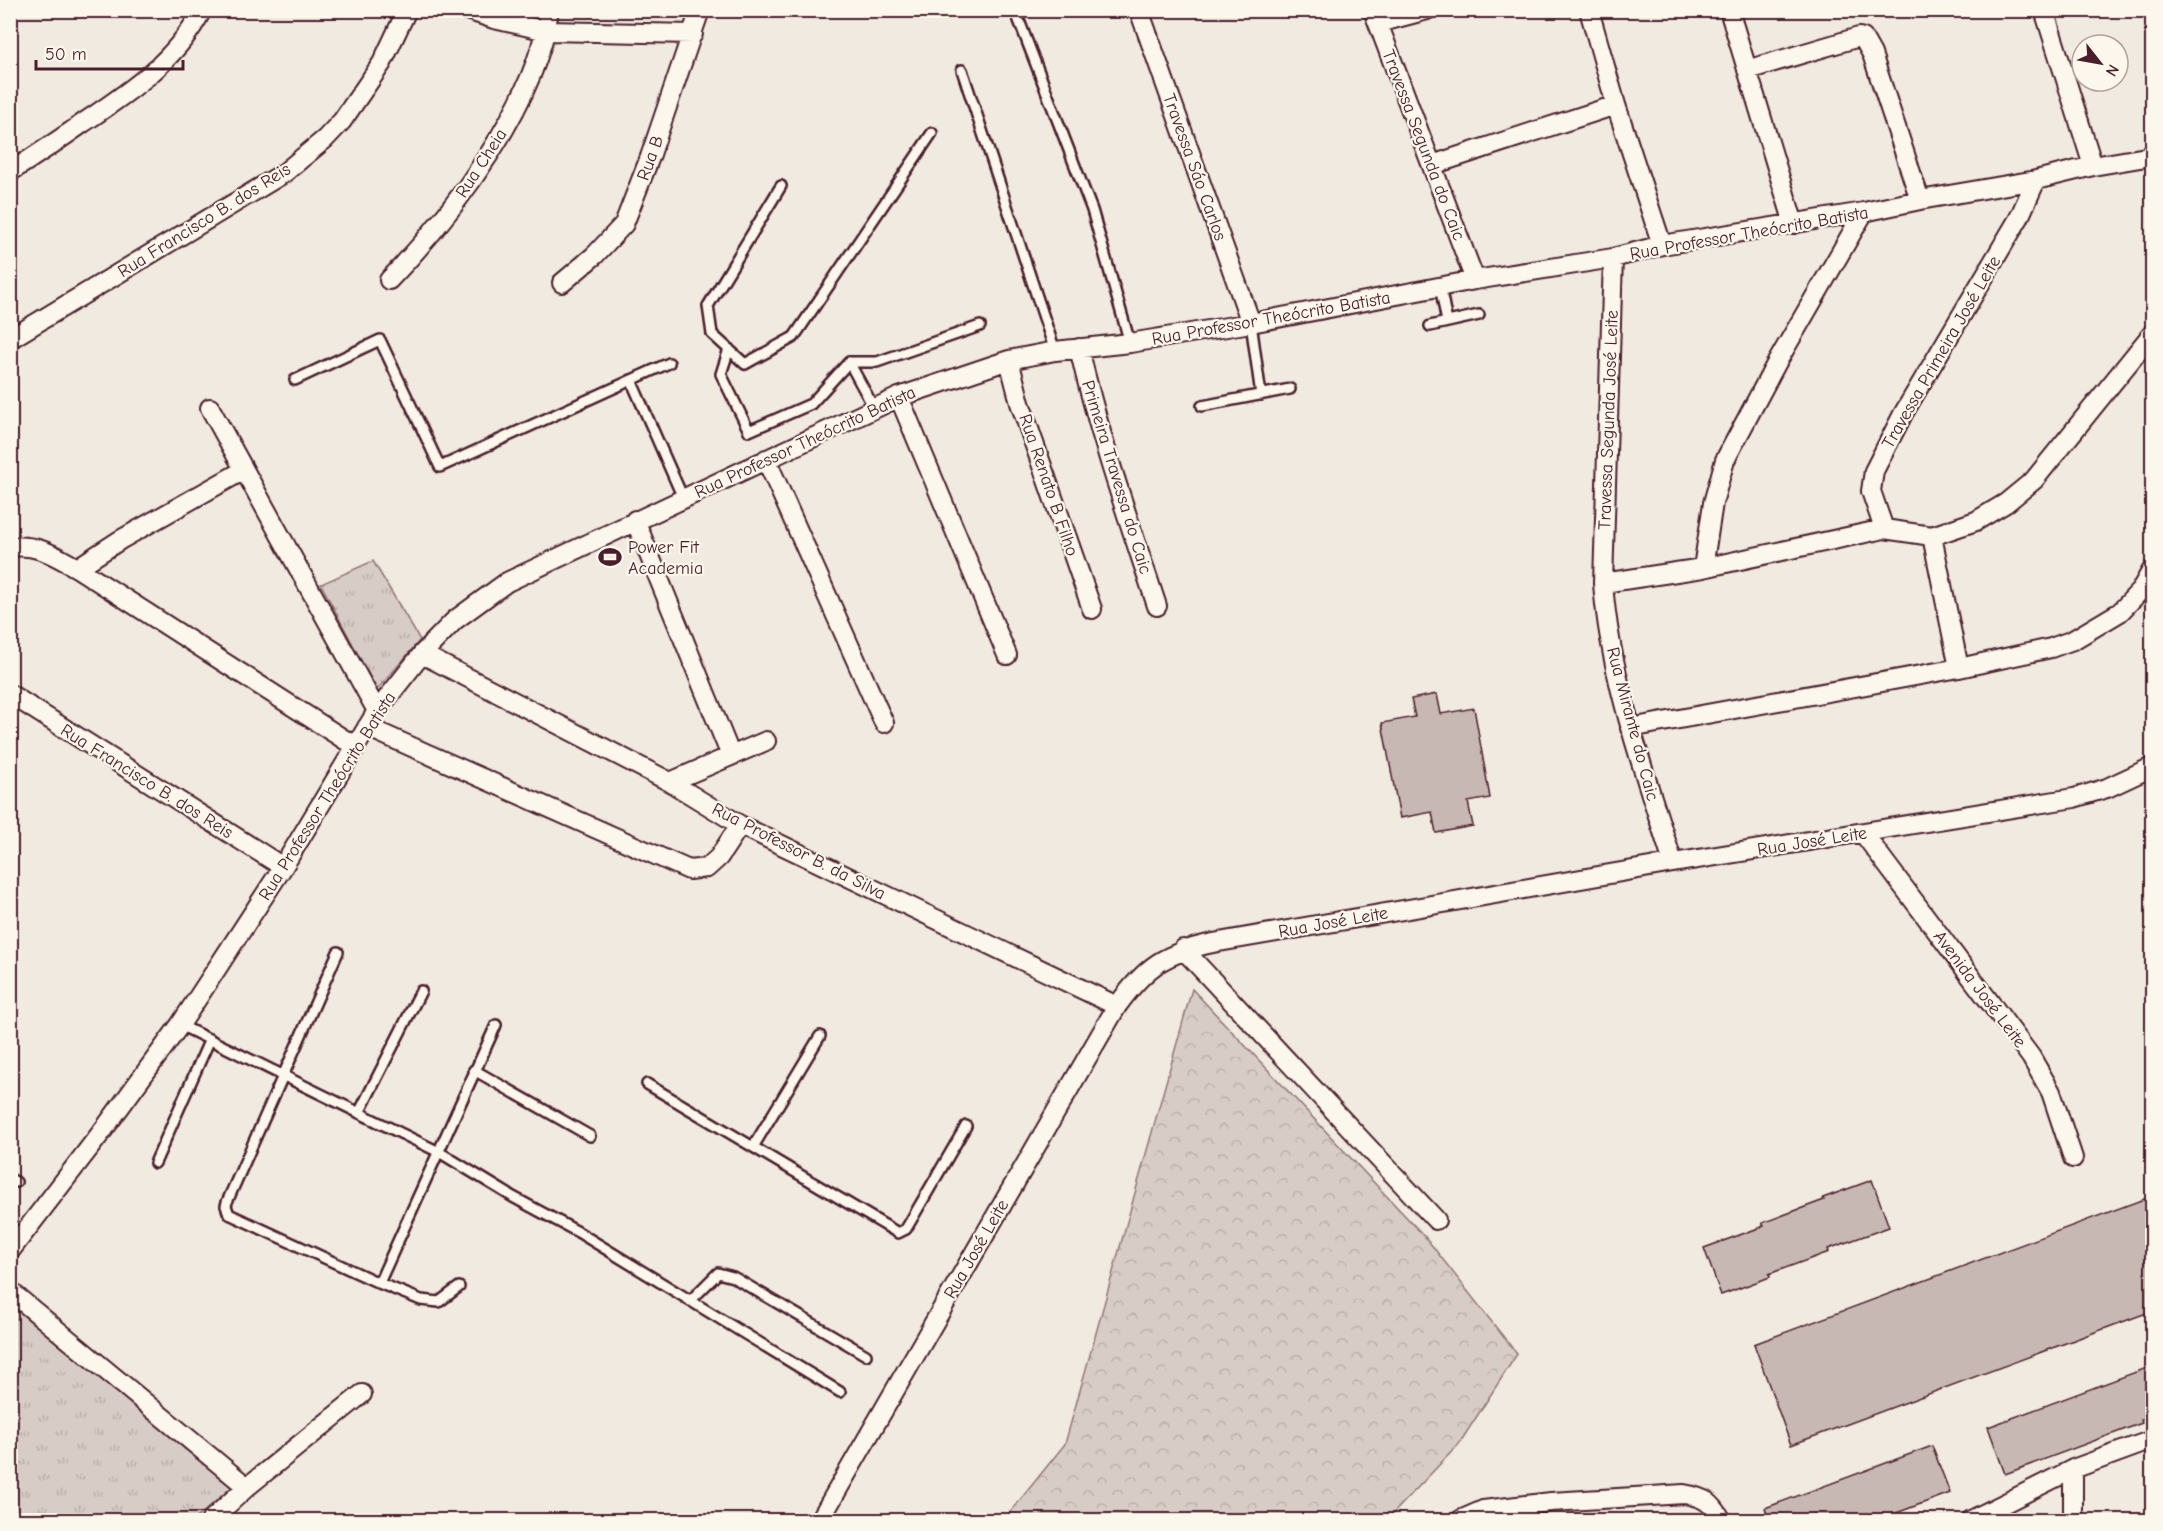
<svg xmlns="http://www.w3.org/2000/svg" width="2163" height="1531" font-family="'Comic Neue',sans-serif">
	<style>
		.grass { fill: url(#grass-tufts); stroke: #917678; stroke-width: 1.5 }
		.forest { fill: url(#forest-crowns); stroke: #917678; stroke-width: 1.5 }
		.building { fill: #c8b8b3; stroke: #4a1f2b; stroke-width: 1.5 }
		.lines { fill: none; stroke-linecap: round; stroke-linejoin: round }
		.lane-casing { stroke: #4a1f2b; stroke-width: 14 }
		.street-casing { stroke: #4a1f2b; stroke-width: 22 }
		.lane { stroke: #fbf7ec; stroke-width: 9 }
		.street { stroke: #fbf7ec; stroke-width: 18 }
		.labels { text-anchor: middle; stroke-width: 4.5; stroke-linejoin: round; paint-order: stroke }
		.street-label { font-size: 18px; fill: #4a1f2b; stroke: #fbf7ec }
		.poi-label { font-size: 18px; fill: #4a1f2b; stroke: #fbf7ec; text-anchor: start }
	</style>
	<defs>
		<pattern id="grass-tufts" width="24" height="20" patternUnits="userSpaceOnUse" patternTransform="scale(1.5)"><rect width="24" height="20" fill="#d8ccc6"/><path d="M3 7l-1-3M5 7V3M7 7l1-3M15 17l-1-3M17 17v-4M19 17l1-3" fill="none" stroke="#bbafaa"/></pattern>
		<pattern id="forest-crowns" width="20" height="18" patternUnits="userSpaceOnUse" patternTransform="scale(1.5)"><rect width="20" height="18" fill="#d8ccc6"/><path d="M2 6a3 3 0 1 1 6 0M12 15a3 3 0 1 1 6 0" fill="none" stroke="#bbafaa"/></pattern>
	</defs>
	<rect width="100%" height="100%" fill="#f0eae0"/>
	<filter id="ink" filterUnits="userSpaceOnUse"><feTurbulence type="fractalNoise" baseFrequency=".0167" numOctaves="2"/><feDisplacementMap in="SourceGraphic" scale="12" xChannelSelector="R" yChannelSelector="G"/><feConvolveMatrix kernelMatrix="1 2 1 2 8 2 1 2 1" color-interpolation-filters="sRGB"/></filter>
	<g filter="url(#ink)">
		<!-- grass -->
		<path class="grass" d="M373,561L420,640L377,690L321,584Z
			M10,1303L232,1487L194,1520H11Z"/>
		<!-- forest -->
		<path class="forest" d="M1192,989L1426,1238L1517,1354L1459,1444L1387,1520H1004L1065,1444Z"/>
		<!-- building -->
		<path class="building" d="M1437,694L1441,714L1474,708L1490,798L1468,802L1473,826L1436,833L1432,812L1400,818L1382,723L1415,717L1411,699Z
			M1872,1180L1889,1227L1828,1249L1829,1252L1769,1274L1770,1277L1721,1295L1704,1248L1764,1226L1762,1223L1824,1200L1823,1198Z
			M2152,1196V1311L1791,1445L1754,1344Z
			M2152,1366V1416L2141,1420L2142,1423L2005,1474L1988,1427Z
			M1932,1446L1950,1493L1875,1521H1769L1765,1508Z"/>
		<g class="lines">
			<!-- lane casing -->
			<g class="lane-casing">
				<path id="lane" d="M1015,10L1092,210L1130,343
					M962,70L1055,351
					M781,186L708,306L712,334L745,364L794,337L932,133
					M1440,286L1447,322
					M1251,323L1261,395
					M1430,326L1479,315
					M729,349L721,374L749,431L811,404L849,362H877L980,326
					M849,362L874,408
					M295,380L380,340L440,467L669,363
					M631,380L683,498
					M1202,406L1290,389
					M338,952L227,1202L226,1206L229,1214L379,1283L421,1300L439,1302L459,1287
					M180,1025L439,1152L513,1197L578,1232L840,1392
					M474,1070L590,1136
					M647,1084L898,1233L906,1229L966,1126
					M359,1113L421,991
					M753,1147L820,1036
					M155,1163L210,1039
					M10,1179L16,1182
					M379,1283L496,1025
					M690,1301L718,1273L733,1277L866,1355"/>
			</g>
			<!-- street casing -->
			<g class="street-casing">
				<path id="street" d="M467,10L494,19L547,31L693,34
					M1139,10L1251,323
					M1373,10L1475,280
					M1589,10L1616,105L1662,245
					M1729,10L1794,224
					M2044,10L2093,166
					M1378,23L1427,10
					M1747,70L1859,37L1863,38L1872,54L1920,200
					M1432,165L1616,105
					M10,172C35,156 59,140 83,123C129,92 176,61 202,10
					M1613,258L1603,583C1610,679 1644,771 1673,863
					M389,280C453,214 537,103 549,10
					M562,283L595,255L624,224L650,157L700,10
					M10,339L284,173L325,139L342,121L382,63L407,10
					M1079,348C1099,436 1129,521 1157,606
					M1009,360L1020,403L1092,609
					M899,397L1007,655
					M210,408L377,711
					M766,459L884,723
					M635,520L731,756
					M1884,529L1871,491L1874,471L1903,414L2019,218L2036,180
					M1932,536L1959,668
					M10,547C38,544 54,555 77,568L356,747
					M77,568L120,540L244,470
					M1703,568L1713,503L1725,460L1776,364L1864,212
					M1603,583L1703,568L1884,529L1932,536L1976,521L2006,503L2034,480L2152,334
					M422,654L670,782L740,825L1117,1006
					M10,694L283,867
					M367,727L689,870L707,868L719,857L740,825
					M1630,728L1959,668L2051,648L2073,640L2120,612L2140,591L2152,570
					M670,782L766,741
					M1863,833L2031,1057L2051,1092L2073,1158
					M1183,949L1436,1220
					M10,1251L104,1129L180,1025L283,867L377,711L422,654L455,620L507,582L899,397L1009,360L1055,351L1130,343L1251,323L1475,280L1613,258L1662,245L1864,212L1920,200L2036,180L2093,166L2152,156
					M10,1291L247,1487
					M2073,1469V1520
					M211,1520L247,1487L362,1394
					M820,1520L1117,1006C1146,966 1165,953 1213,943L1673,863L2074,798L2107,788L2152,767
					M1460,1520L1483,1510L1551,1502L1684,1494C1706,1498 1711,1502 1722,1520
					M1971,1520L2073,1469L2152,1440"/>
			</g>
			<!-- lane -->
			<use href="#lane" class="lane"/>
			<!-- street -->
			<use href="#street" class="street"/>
		</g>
	</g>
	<!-- icons -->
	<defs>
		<g id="stadium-bare" transform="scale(1.8)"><path d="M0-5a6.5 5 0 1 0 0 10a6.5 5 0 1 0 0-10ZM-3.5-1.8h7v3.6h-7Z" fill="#4a1f2b" stroke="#fbf7ec" stroke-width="2.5" paint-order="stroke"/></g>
	</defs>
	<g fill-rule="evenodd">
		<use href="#stadium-bare" x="610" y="557"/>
	</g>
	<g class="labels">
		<!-- street labels -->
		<g class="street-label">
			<text transform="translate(1424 145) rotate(69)" y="6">Travessa Segunda do Caic</text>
			<text transform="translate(650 158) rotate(-70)" y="6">Rua B</text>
			<text transform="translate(481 163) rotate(-57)" y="6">Rua Cheia</text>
			<text transform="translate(1195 167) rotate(70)" y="6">Travessa Sáo Carlos</text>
			<text transform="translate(204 220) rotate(-32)" y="6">Rua Francisco B. dos Reis</text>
			<text transform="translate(1749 233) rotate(-10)" y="6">Rua Professor Theócrito Batista</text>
			<text transform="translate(1271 318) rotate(-10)" y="6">Rua Professor Theócrito Batista</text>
			<text transform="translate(1941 352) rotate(-60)" y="6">Travessa Primeira José Leite</text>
			<text transform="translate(1608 420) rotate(-88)" y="6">Travessa Segunda José Leite</text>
			<text transform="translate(805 442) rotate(-25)" y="6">Rua Professor Theócrito Batista</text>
			<text transform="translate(1117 477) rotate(73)" y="6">Primeira Travessa do Caic</text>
			<text transform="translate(1049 485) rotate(71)" y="6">Rua Renato B Filho</text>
			<text transform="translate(1633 724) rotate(75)" y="6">Rua Mirante do Caic</text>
			<text transform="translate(147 781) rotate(32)" y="6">Rua Francisco B. dos Reis</text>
			<text transform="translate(327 796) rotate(-58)" y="6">Rua Professor Theócrito Batista</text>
			<text transform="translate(1812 841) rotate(-9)" y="6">Rua José Leite</text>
			<text transform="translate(799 851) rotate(27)" y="6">Rua Professor B. da Silva</text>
			<text transform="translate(1333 922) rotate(-10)" y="6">Rua José Leite</text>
			<text transform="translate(1980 989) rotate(53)" y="6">Avenida José Leite</text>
			<text transform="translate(976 1249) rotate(-60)" y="6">Rua José Leite</text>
		</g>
		<!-- poi labels -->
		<g class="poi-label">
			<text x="628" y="553">Power Fit<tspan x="628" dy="21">Academia</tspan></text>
		</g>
	</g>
	<!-- margin -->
	<rect width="2163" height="1531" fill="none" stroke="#fbf7ec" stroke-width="36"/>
	<rect x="18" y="18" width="2127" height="1495" fill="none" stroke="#4a1f2b" stroke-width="2" filter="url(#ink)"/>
	<!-- north arrow -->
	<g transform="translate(2100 63) rotate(121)"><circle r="28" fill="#fbf7ec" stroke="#b4a19f" stroke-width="1.5"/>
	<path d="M0-4.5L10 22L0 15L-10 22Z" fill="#4a1f2b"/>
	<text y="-9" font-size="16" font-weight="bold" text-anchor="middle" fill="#4a1f2b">N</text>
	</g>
	<!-- scale -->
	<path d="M36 60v9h147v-9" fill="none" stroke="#4a1f2b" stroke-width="3"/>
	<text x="45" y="60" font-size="18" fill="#4a1f2b" stroke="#fbf7ec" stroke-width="4.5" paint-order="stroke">50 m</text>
</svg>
